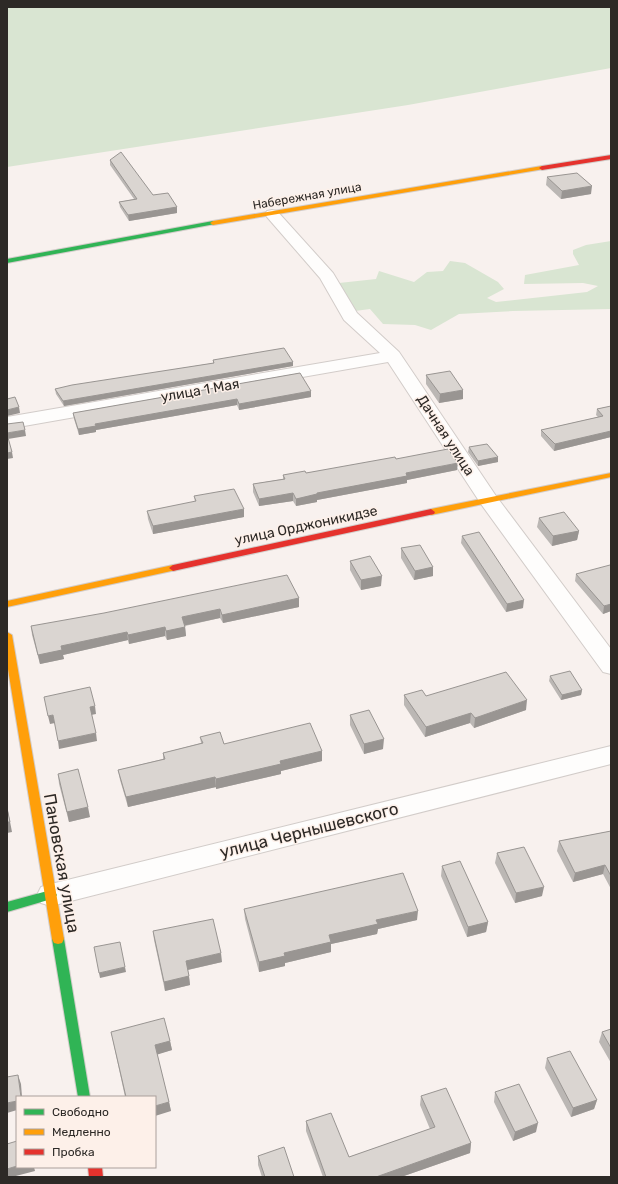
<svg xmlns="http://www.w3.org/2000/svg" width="618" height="1184" font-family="Rubik,sans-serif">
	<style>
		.green { fill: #d9e5d2 }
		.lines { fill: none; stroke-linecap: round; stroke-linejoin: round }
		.street-casing { stroke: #d2ccc9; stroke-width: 2 }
		.fast-casing { stroke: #d2ccc9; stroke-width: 2 }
		.slow-casing { stroke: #d2ccc9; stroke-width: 2 }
		.jam-casing { stroke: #d2ccc9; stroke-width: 2 }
		.street { fill: #fefdfc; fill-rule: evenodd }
		.fast { fill: #30b455; fill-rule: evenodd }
		.slow { fill: #ff9f0a; fill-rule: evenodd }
		.jam { fill: #e5322d; fill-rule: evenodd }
		.wall { fill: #bbb7b4 }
		.shaded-wall { fill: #999592 }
		.building { fill: #dad5d1; stroke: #999592 }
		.labels { text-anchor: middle; stroke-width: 3; stroke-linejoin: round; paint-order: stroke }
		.far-street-label { font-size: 12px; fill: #2d2926; stroke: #fdf0e9 }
		.street-label { font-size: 14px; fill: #2d2926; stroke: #fdf0e9 }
		.near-street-label { font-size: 17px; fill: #2d2926; stroke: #fdf0e9 }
	</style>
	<rect width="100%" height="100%" fill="#f8f1ee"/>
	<!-- green -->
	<path class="green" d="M7,7H611V68L408,105L7,167Z
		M611,241V309L513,311L459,314L431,330L415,325L383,324L370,309L355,311L339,283L376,279L379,271L414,282L427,272L443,271L450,261L465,263L498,282L504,289L487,298L496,302L587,292L598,286L583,283L524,284L525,275L579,265L573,254V250L586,245Z"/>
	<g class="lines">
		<!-- street casing -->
		<g class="street-casing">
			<path id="street" d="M272,210L277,211L333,273L357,313L399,352L496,496L611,649V674L603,672L481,504L388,362L7,429V417L380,353L344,320L320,278L267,217L265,214L267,211Z
				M611,746V764L51,906L41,903L37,895L41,887L51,884Z"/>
		</g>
		<!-- fast casing -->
		<g class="fast-casing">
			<path id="fast" d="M213,221L215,222V224L7,263V259Z
				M51,890L55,892L57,895L55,898L7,912V902Z
				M58,934L62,935L64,939L90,1097H78L52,939L54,935Z"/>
		</g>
		<!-- slow casing -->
		<g class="slow-casing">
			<path id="slow" d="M542,166L545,168L544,169L213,225L210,223L213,221Z
				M611,473V477L431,515L427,512L431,509Z
				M173,565L177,568L176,570L7,607V601Z
				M7,632L12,635L64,939L62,943L58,944L54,943L52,939L7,663Z"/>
		</g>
		<!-- jam casing -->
		<g class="jam-casing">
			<path id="jam" d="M611,155V159L542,170L539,168L542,166Z
				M431,509L435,512L434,514L173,571L169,568L173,565Z
				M88,1167H102L103,1177H89Z"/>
		</g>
		<!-- street -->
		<use href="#street" class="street"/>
		<!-- fast -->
		<use href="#fast" class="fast"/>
		<!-- slow -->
		<use href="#slow" class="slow"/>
		<!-- jam -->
		<use href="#jam" class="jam"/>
	</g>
	<!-- wall -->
	<path class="wall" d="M110,160L153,195L177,207V213L129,221L120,207L119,202L134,199L110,165Z
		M547,177L591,194L561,199L546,185Z
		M213,360L293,366L64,406L56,394L55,389L213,363Z
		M300,373L311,397L239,410L237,405L96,430V432L79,435L74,419L73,413Z
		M426,375L463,399L439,403L426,384Z
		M611,406V437L554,451L541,436V430L598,417L596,415L597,409Z
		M469,447L498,462L478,466L468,452Z
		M396,459L457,470L407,480V483L317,500V502L296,506L293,501L259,506L253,492V484L283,479V475L306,473Z
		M194,496L244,517L153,534L148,519L147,511L195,502Z
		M539,518L579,531L577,540L552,546L537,527Z
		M462,536L523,608L506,612L461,543Z
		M401,548L433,567V576L414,580L401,558Z
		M350,561L381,586L361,590L350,570Z
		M576,574L611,611L603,614L575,581Z
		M299,598V607L223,623L220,618L185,626L186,636L167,640L165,636L129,644L128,640L63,655L64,659L40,664L32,635L31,626Z
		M550,676L582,690L581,695L561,700L549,681Z
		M404,695L426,696L526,710L474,728L470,723L425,737L404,705Z
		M350,715L383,749L364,754L350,725Z
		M200,737L224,744L322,751V761L281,771V774L216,789V787L128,807L120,780L118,770L163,759V753L201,743Z
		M58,774L90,817L69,822L59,784Z
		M611,831V889L603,874L573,882L557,851L559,841Z
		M497,853L542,896L515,903L495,863Z
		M442,866L488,922L486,932L467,937L441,876Z
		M244,909L417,920L378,929L377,934L331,944V952L285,963V966L259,972L245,919Z
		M153,931L222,962L188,970L190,985L165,991L154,940Z
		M611,1029V1063L599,1042L602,1032Z
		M111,1032L170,1041L172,1050L157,1054L169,1102L171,1111L155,1097H125Z
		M547,1058L597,1100L594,1109L571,1117L545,1068Z
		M495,1092L536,1132L513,1141L494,1102Z
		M421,1096L471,1143L470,1153L401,1177H323L306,1131V1121L349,1157L430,1129L420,1105Z
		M258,1156L294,1177H262L258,1165Z"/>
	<!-- shaded-wall -->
	<path class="shaded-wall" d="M592,186L591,194L561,199L562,191Z
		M177,207V213L129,221L128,215Z
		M293,362V366L64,406L63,401Z
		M463,390V399L439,403L440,394Z
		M311,391V397L239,410V404Z
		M237,399V405L96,430V432L79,435L78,429L95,424Z
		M19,407L20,413L7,416V410Z
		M25,430L26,436L8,439L7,433Z
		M611,431V437L554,451L555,444Z
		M12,452L13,458L7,459V453Z
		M498,457V462L478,466V461Z
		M458,463L457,470L407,480V483L317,500V502L296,506V499L317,493L406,473Z
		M293,493V501L259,506V499Z
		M244,509V517L153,534V526Z
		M579,531L577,540L552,546L553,536Z
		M433,567V576L414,580L415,571Z
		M382,576L381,586L361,590V580Z
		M299,598V607L223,623L222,615Z
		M524,600L523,608L506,612L507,604Z
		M611,604V611L603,614L604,606Z
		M220,609V618L182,626V617Z
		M165,627V636L129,644L128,635Z
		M185,627L186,636L167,640L166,631Z
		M127,632L128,640L63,655L64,659L40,664L38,655L61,646Z
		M582,690L581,695L561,700L562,695Z
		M527,700L526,710L474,728L475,718Z
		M95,706L96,714L91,715L90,707Z
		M471,713L470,723L425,737L426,727Z
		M53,715L55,723L50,724L48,716Z
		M96,733L97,741L59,749L58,741Z
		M384,739L383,749L364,754V744Z
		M322,751V761L281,771V774L216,789V779L280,761Z
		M215,777L216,787L128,807L126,797Z
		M7,806L12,832L7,833Z
		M88,807L90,817L69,822L67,812Z
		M605,865L603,874L573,882L575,873Z
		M544,887L542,896L515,903L516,893Z
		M418,911L417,920L378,929L377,934L331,944V952L285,963V966L259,972V962L284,953L329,935L376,920Z
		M488,922L486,932L467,937L468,927Z
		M221,953L222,962L187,970L186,961Z
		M125,967L126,972L100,978L99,973Z
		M189,976L190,985L165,991L164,982Z
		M170,1041L172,1050L156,1055L155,1045Z
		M18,1075L21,1084L22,1097H21Z
		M597,1100L594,1109L571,1117L573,1108Z
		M17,1101V1110L7,1113V1103Z
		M169,1102L171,1111L155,1116V1106Z
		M538,1123L536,1132L513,1141L515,1132Z
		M471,1143L470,1153L401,1177H376Z
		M17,1166V1167H34L35,1171L12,1177H7V1169Z"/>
	<!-- building -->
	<path class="building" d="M121,152L153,195L168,193L177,207L128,215L119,202L137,199L110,160Z
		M577,173L592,186L562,191L547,177Z
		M284,348L293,362L63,401L55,389L72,385L214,363L213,360Z
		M450,371L463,390L440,394L426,375Z
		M300,373L311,391L239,404L237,399L95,424L96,426L78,429L73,413Z
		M15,397L19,407L7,410V399Z
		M611,406V431L555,444L541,430L603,416L597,409Z
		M23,422L25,430L7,433V424Z
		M7,434L12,452L7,453Z
		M487,444L498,457L478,461L469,447Z
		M448,449L458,463L406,473L407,476L317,493V494L296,499L293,493L259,499L253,484L285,479L283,475L305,471L306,473L395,457L396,459Z
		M234,489L244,509L153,526L147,511L196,501L194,496Z
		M564,512L579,531L553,536L539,518Z
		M479,532L524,600L507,604L462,536Z
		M420,545L433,567L415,571L401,548Z
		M370,556L382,576L361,580L350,561Z
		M610,565L611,566V604L604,606L576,574Z
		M287,575L299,598L222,615L220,609L182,617L185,627L166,631L165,627L128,635L127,632L61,646L62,650L38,655L31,626L104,613Z
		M570,671L582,690L562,695L550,676Z
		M506,672L527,700L475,718L471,713L426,727L404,695L422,690L426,696Z
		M90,687L95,706L90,707L96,733L58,741L53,715L48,716L44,697Z
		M369,710L384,739L364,744L350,715Z
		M310,723L322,751L280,761L281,764L216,779L215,777L126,797L118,770L165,759L163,753L203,743L200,737L220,732L224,744Z
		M78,769L88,807L67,812L58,774Z
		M7,808L10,822H7Z
		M611,831V876L605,865L575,873L559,841Z
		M524,847L544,887L516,893L497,853Z
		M460,861L488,922L468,927L442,866Z
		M403,873L418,911L376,920L378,924L329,935L331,942L284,953L285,956L259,962L244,909Z
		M213,919L221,953L186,961L189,976L164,982L153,931Z
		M120,942L125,967L99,973L94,947Z
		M164,1018L170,1041L155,1045L169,1102L155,1106V1097H126L111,1032Z
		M611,1029V1048L602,1032Z
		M570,1051L597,1100L573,1108L547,1058Z
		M18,1075L21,1097H17V1101L7,1103V1077Z
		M519,1084L538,1123L515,1132L495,1092Z
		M446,1088L471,1143L376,1177H326L306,1121L331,1113L349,1157L435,1127L421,1096Z
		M17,1141V1166L7,1169V1144Z
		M284,1147L294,1177H265L258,1156Z"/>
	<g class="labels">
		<!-- far-street labels -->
		<g class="far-street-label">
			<text transform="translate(307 196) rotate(-10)" y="4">Набережная улица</text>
		</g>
		<!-- street labels -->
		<g class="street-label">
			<text transform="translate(200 390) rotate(-10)" y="5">улица 1 Мая</text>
			<text transform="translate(446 435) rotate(57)" y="5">Дачная улица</text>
			<text transform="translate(306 525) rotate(-12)" y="5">улица Орджоникидзе</text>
		</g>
		<!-- near-street labels -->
		<g class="near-street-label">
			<text transform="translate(309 830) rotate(-14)" y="6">улица Чернышевского</text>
			<text transform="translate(62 863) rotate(80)" y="6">Пановская улица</text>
		</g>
	</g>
	<!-- border -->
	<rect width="618" height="1184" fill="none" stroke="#2d2926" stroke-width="16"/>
	<!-- legend -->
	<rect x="16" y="1096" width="140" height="72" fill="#fdf0e9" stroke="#aaa09b"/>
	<rect x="24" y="1109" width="20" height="6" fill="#30b455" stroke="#aaa09b"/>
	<text x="52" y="1116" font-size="12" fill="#2d2926">Свободно</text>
	<rect x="24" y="1129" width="20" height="6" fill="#ff9f0a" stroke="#aaa09b"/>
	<text x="52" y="1136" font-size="12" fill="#2d2926">Медленно</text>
	<rect x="24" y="1149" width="20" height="6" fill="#e5322d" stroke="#aaa09b"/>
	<text x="52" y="1156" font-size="12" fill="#2d2926">Пробка</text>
</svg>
